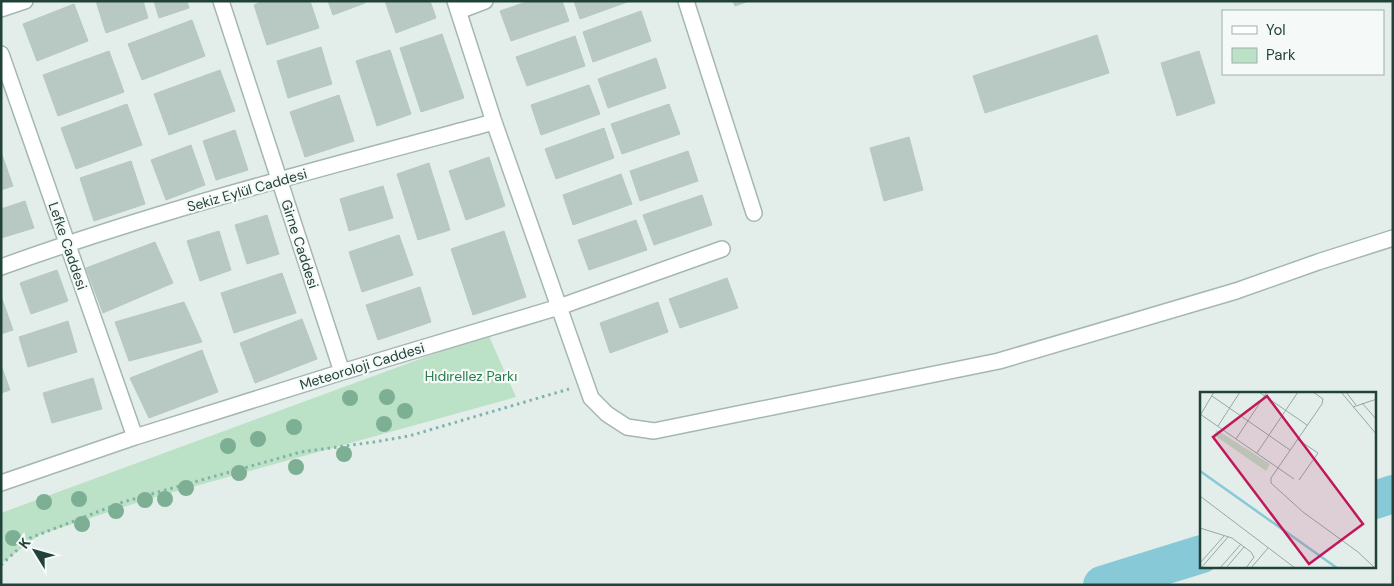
<svg xmlns="http://www.w3.org/2000/svg" width="1394" height="586" font-family="'DM Sans',sans-serif">
	<style>
		.green { fill: #bbe1c6 }
		.lines { fill: none; stroke-linecap: round; stroke-linejoin: round }
		.river { stroke: #88c9d7; stroke-width: 38 }
		.building { fill: #b8c9c3; stroke: #b5c9c1 }
		.minor-casing { stroke: #a5b7b2; stroke-width: 18 }
		.path { stroke: #81b4a6; stroke-width: 3; stroke-dasharray: 2.5 4; stroke-linecap: butt }
		.minor { stroke: #fff; stroke-width: 15 }
		.tree { fill: #7caf93 }
		.labels { text-anchor: middle; stroke-width: 4.5; stroke-linejoin: round; paint-order: stroke }
		.street-label { font-size: 14px; fill: #21423a; stroke: #f5faf8 }
		.park-label { font-size: 14px; fill: #287c4b; stroke: #f5faf8 }
		.inset-river { fill: none; stroke: #88c9d7; stroke-width: 2.5 }
		.inset-road { fill: none; stroke: #95a9a4; stroke-width: 1 }
		.view { fill: #c2185b; fill-opacity: 0.15; stroke: #c2185b; stroke-width: 2.5 }
		.inset-edge { fill: none; stroke: #21423a; stroke-width: 2.5 }
	</style>
	<rect width="100%" height="100%" fill="#e3eeea"/>
	<!-- green -->
	<path class="green" d="M488,334L516,397L145,500L39,535L1,564V513Z"/>
	<g class="lines">
		<!-- river -->
		<path class="river" d="M1375,500L1393,494
			M1102,585L1202,554"/>
	</g>
	<!-- building -->
	<path class="building" d="M96,1H143L148,18L106,33Z
		M154,1H187L189,8L159,18Z
		M263,1H310L319,28L267,45L254,5Z
		M328,1H365V3L333,15Z
		M385,1H430L436,18L396,33Z
		M529,1H562L569,21L511,41L500,11Z
		M574,1H630L580,19Z
		M733,1H749L735,6Z
		M74,4L88,41L37,61L23,24Z
		M641,11L651,41L593,62L583,32Z
		M192,20L205,56L142,80L128,44Z
		M442,34L464,98L421,112L400,48Z
		M1097,35L1109,73L985,113L973,76Z
		M575,36L585,66L527,86L516,57Z
		M321,47L332,84L288,98L277,61Z
		M390,50L411,114L377,126L356,61Z
		M109,51L124,92L58,116L43,75Z
		M1199,51L1215,103L1177,116L1161,63Z
		M656,58L666,88L608,108L598,79Z
		M220,70L235,111L169,135L154,94Z
		M589,85L600,114L541,135L531,105Z
		M339,95L354,141L305,157L290,112Z
		M127,104L142,145L76,169L61,128Z
		M669,104L680,134L622,154L611,124Z
		M604,128L614,158L556,179L545,149Z
		M235,130L248,170L216,180L203,141Z
		M909,137L923,190L884,201L870,148Z
		M191,145L205,185L166,200L151,160Z
		M688,151L698,181L640,201L630,171Z
		M1,152L13,186L1,190Z
		M489,157L505,206L466,220L449,171Z
		M131,161L145,204L94,221L80,178Z
		M429,163L450,230L418,240L397,174Z
		M621,174L632,204L573,225L563,195Z
		M383,186L393,218L349,231L340,199Z
		M702,195L712,225L654,245L643,215Z
		M25,201L34,228L1,238V209Z
		M267,215L279,254L247,264L235,225Z
		M636,220L647,250L589,270L578,240Z
		M219,231L231,270L200,281L187,241Z
		M504,231L526,297L473,315L451,249Z
		M399,235L413,275L362,292L349,252Z
		M155,242L173,283L103,313L86,268Z
		M57,270L68,301L31,314L20,283Z
		M282,273L296,313L234,333L221,293Z
		M727,278L738,308L680,328L669,299Z
		M420,287L431,322L378,340L366,305Z
		M1,296L13,330L1,334Z
		M184,302L202,342L129,361L115,322Z
		M658,302L668,332L610,353L600,323Z
		M302,319L317,359L255,383L240,343Z
		M68,321L77,352L28,367L19,337Z
		M202,350L218,392L149,418L130,378Z
		M1,365L10,390L1,393Z
		M93,378L102,409L52,423L43,393Z"/>
	<g class="lines">
		<!-- minor casing -->
		<g class="minor-casing">
			<path id="minor" d="M221,1L342,372
				M455,1L494,122L591,398L607,414L627,427L654,431L999,361L1236,291L1318,262L1393,238
				M686,1L754,213
				M1,9L25,1
				M459,11L485,1
				M1,54L135,437
				M1,267C162,209 329,166 494,122
				M1,483L135,437L342,372L559,307L722,249"/>
		</g>
		<!-- path -->
		<path class="path" d="M1,565L30,538L123,502L301,452L374,442L409,436L569,389"/>
		<!-- minor -->
		<use href="#minor" class="minor"/>
	</g>
	<!-- trees -->
	<g class="tree">
		<circle cx="387" cy="397" r="8"/>
		<circle cx="350" cy="398" r="8"/>
		<circle cx="405" cy="411" r="8"/>
		<circle cx="384" cy="424" r="8"/>
		<circle cx="294" cy="427" r="8"/>
		<circle cx="258" cy="439" r="8"/>
		<circle cx="228" cy="446" r="8"/>
		<circle cx="344" cy="454" r="8"/>
		<circle cx="296" cy="467" r="8"/>
		<circle cx="239" cy="473" r="8"/>
		<circle cx="186" cy="488" r="8"/>
		<circle cx="79" cy="499" r="8"/>
		<circle cx="165" cy="499" r="8"/>
		<circle cx="145" cy="500" r="8"/>
		<circle cx="44" cy="502" r="8"/>
		<circle cx="116" cy="511" r="8"/>
		<circle cx="82" cy="524" r="8"/>
		<circle cx="13" cy="538" r="8"/>
	</g>
	<g class="labels">
		<!-- street labels -->
		<g class="street-label">
			<text transform="translate(247 190) rotate(-16)" y="5">Sekiz Eylül Caddesi</text>
			<text transform="translate(300 244) rotate(72)" y="5">Girne Caddesi</text>
			<text transform="translate(68 246) rotate(71)" y="5">Lefke Caddesi</text>
			<text transform="translate(362 366) rotate(-17)" y="5">Meteoroloji Caddesi</text>
		</g>
		<!-- park labels -->
		<g class="park-label">
			<text x="471" y="381">Hıdırellez Parkı</text>
		</g>
	</g>
	<!-- overview -->
	<g transform="translate(1200 392)">
		<rect width="176" height="176" fill="#e3eeea"/>
		<path d="M17,38L70,72L66,79L14,43Z" fill="#bbe1c6"/>
		<path class="inset-river" d="M0,79L137,176"/>
		<path class="inset-road" d="M59,0L107,33M113,0L123,7L122,12L71,86V91L103,120L158,160L175,176M141,0L177,43M146,0L156,13M12,4L90,58M162,11L177,28M153,15L177,7M0,22L94,87M1,22L14,0M18,34L40,0M36,47L67,0M97,47L118,61L99,88M57,61L98,0M0,104L95,176M0,136L32,146L51,160L54,165L46,176M0,171L24,144M1,176L28,145M20,176L41,152M26,176L44,155M51,176L68,156"/>
		<path class="view" d="M67,4L163,132L109,172L13,45Z"/>
		<rect width="176" height="176" class="inset-edge"/>
	</g>
	<!-- border -->
	<rect width="1394" height="586" fill="none" stroke="#21423a" stroke-width="5"/>
	<!-- legend -->
	<rect x="1222" y="10" width="162" height="65" fill="#f5faf8" stroke="#a0b0ac"/>
	<rect x="1232" y="26" width="25" height="8" fill="#ffffff" stroke="#a0b0ac"/>
	<text x="1266" y="35" font-size="15" fill="#21423a">Yol</text>
	<rect x="1232" y="48" width="25" height="15" fill="#bbe1c6" stroke="#a0b0ac"/>
	<text x="1266" y="60" font-size="15" fill="#21423a">Park</text>
	<!-- north arrow -->
	<g transform="translate(35 551) rotate(307)" stroke="#f5faf8" stroke-width="4" paint-order="stroke">
	<path d="M0-4L9 19L0 12L-9 19Z" fill="#21423a"/>
	<text y="-8" font-size="14" font-weight="bold" text-anchor="middle" fill="#21423a">K</text>
	</g>
</svg>
